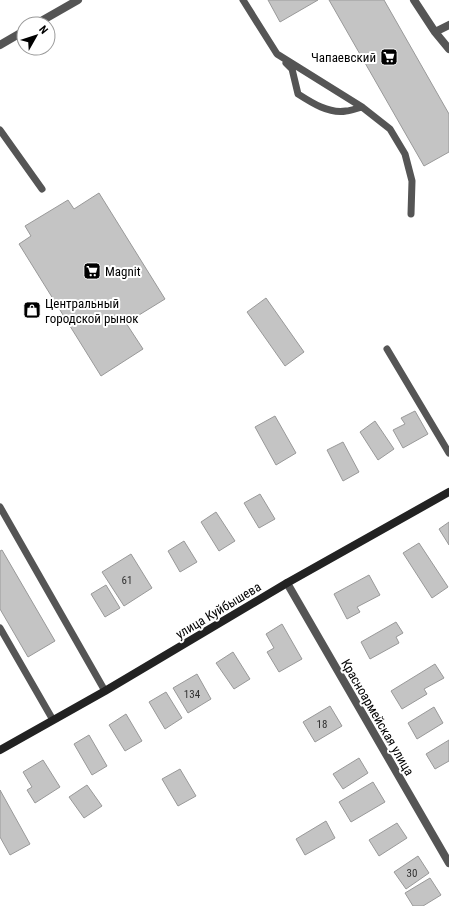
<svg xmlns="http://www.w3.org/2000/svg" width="449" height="906" font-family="'Roboto Condensed',sans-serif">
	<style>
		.building { fill: #c4c4c4; stroke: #999 }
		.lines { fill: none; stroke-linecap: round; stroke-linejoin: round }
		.lane { stroke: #555; stroke-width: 7 }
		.street { stroke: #555; stroke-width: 8 }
		.secondary { stroke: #222; stroke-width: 8 }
		.labels { text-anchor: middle; stroke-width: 4; stroke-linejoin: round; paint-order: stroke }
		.number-label { font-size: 11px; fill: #313131 }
		.poi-label { font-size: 13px; fill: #000; stroke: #fff; text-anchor: start }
		.street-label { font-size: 13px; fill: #000; stroke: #fff }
	</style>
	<rect width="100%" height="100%" fill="#fff"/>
	<!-- building -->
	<path class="building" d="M268,0H318L280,22Z
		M329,0H384L449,114V152L424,166Z
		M99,193L165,299L126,323L143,349L101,376L19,244L31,236L25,226L68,200L74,209Z
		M266,298L304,352L285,366L247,312Z
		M415,411L428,434L403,448L393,430L405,424L401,418Z
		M275,416L296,453L276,465L255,427Z
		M375,421L394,449L378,460L360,432Z
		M343,442L359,472L343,481L327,450Z
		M260,494L275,519L259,528L244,503Z
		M216,512L235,541L219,551L201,522Z
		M449,522V545L439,529Z
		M184,541L197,562L180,572L168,551Z
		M419,543L448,587L432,598L403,553Z
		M2,550L55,641L28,657L0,609V551Z
		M131,554L152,588L124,606L102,572Z
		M369,575L380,595L357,607L360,612L347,619L334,594Z
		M106,585L120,608L105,617L91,594Z
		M396,622L403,633L396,637L399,643L370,659L361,642Z
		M282,624L302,659L279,672L267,652L274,648L266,634Z
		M233,652L250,679L234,689L216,663Z
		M435,664L444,678L424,689L427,694L402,709L391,691Z
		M197,674L211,699L188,713L173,688Z
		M166,692L182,718L165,729L149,702Z
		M330,706L342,726L315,742L303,722Z
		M434,707L443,723L417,739L408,723Z
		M126,714L142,741L125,751L109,725Z
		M89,735L107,766L92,775L74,744Z
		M449,740V761L435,769L426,754Z
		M359,758L368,773L343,789L333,774Z
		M43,760L60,787L35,803L27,790L32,787L23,772Z
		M180,769L196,796L178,806L162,779Z
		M373,782L385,802L351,822L339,802Z
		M87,785L102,806L84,818L69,797Z
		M0,790L30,844L10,855L0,837Z
		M326,821L335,838L305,855L296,839Z
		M397,823L407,838L379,856L369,840Z
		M418,856L429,873L406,889L394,872Z
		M430,878L441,895L423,906H413L405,893Z"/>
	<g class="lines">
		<!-- lane -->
		<path class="lane" d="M243,0L277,54L362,107L390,129L405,154L412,181L411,214
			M286,63L292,69L298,94C312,103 329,114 346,111C351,111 357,108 362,107
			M0,130L42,189
			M387,349L449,453
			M0,507L105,691
			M0,628L53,720"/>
		<!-- street -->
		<path class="street" d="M414,0L435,32L449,49
			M36,24L78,0
			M435,32L449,25
			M0,45L24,31
			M287,583L449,863"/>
		<!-- secondary -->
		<path class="secondary" d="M0,750L105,691L287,583L449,492"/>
	</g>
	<!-- icons -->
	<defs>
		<g id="supermarket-square" transform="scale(0.9)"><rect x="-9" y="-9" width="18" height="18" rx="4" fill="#000" stroke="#fff"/><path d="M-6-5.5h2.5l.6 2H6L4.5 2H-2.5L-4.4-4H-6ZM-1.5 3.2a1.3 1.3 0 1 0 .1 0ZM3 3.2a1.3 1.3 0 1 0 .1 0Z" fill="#fff"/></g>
		<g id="shop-square" transform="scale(0.9)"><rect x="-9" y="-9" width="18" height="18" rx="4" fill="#000" stroke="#fff"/><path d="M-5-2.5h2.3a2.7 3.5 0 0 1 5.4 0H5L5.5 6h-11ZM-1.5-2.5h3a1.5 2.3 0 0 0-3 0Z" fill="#fff"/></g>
	</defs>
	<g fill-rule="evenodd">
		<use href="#supermarket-square" x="389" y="57"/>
		<use href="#supermarket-square" x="92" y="271"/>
		<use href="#shop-square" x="32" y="310"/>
	</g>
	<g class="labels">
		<!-- number labels -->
		<g class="number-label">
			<text x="127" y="584">61</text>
			<text x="192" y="698">134</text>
			<text x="322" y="728">18</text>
			<text x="412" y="877">30</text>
		</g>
		<!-- poi labels -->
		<g class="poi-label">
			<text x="376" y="62" text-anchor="end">Чапаевский</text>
			<text x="105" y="276">Magnit</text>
			<text x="45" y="308">Центральный<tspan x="45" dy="15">городской рынок</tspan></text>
		</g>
		<!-- street labels -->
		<g class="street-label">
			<text transform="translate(218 610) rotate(-31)" y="5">улица Куйбышева</text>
			<text transform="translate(378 717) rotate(60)" y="5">Красноармейская улица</text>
		</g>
	</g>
	<!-- north arrow -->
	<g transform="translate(36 36) rotate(51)"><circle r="19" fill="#ffffff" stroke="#999999"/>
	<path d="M0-3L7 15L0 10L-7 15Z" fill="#000000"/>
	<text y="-6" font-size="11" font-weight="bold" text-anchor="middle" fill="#000000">N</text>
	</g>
</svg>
